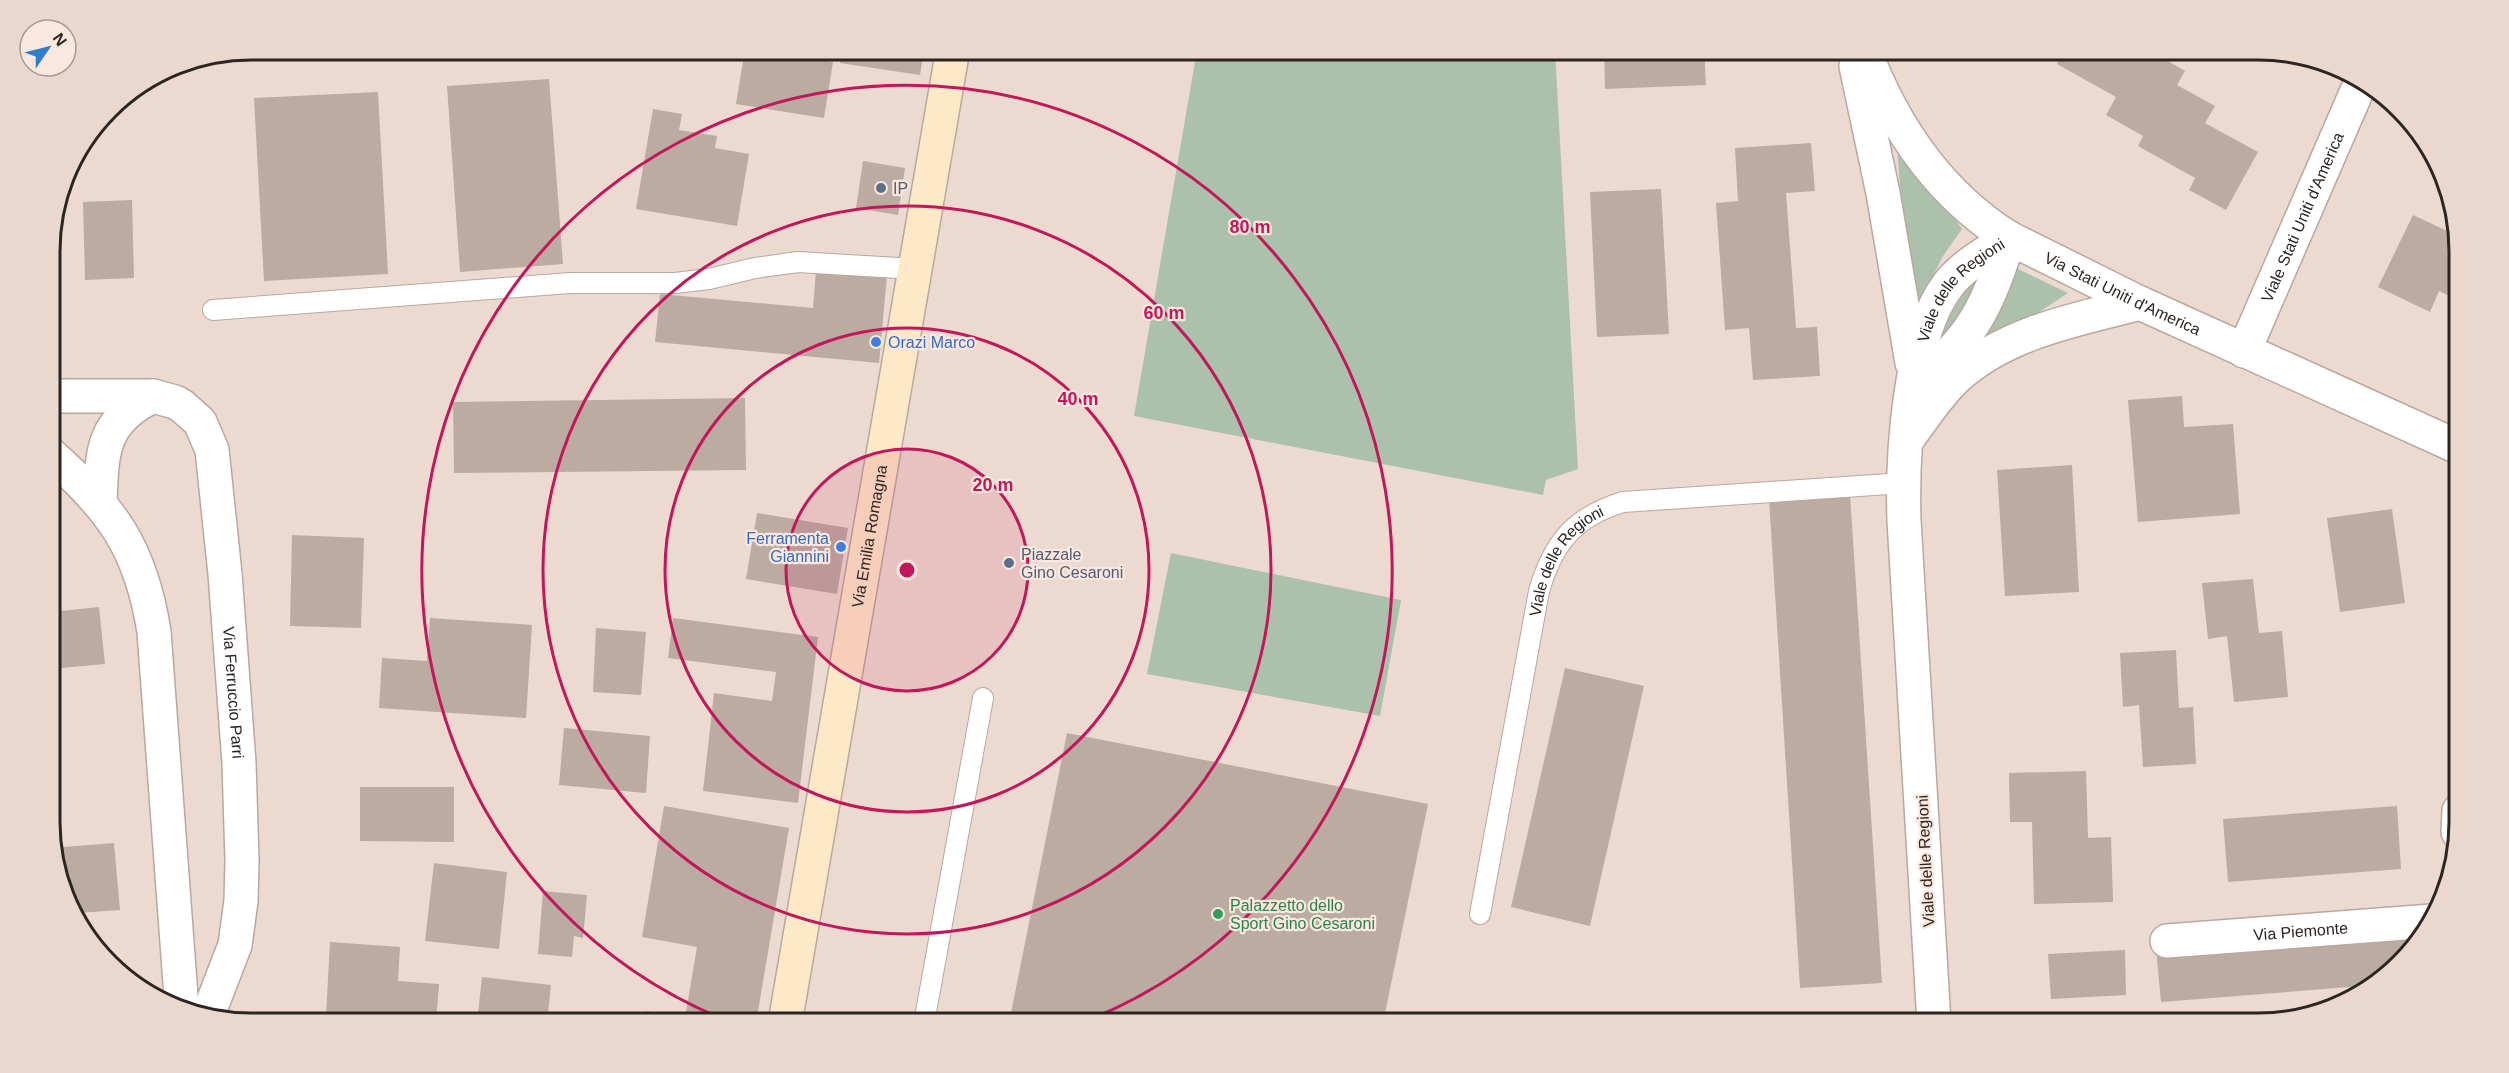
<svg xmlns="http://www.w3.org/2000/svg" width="2509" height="1073" font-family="Helvetica,sans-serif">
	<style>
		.green { fill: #acc1ac }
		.building { fill: #bbaba1 }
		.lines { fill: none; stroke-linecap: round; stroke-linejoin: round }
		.lane-casing { stroke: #b9a89f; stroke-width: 22 }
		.street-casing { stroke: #b9a89f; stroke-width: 36 }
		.secondary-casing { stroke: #b9a89f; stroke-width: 36 }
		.lane { stroke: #fff; stroke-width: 20 }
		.street { stroke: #fff; stroke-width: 33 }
		.secondary { stroke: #fde8c8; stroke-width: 33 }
		.ring { fill: none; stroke: #c2185b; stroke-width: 3 }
		.service-dot { fill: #5c6f8a; stroke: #fae7dd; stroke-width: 2 }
		.shop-dot { fill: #3f7fe0; stroke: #fae7dd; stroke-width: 2 }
		.leisure-dot { fill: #2e9e5b; stroke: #fae7dd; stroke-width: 2 }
		.labels { text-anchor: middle; stroke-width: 4.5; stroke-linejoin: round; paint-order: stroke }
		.service-label { font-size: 16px; fill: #4e5e75; stroke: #fae7dd; text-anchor: start }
		.street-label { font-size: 16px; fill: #2c2521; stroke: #fae7dd }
		.shop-label { font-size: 16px; fill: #366cbe; stroke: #fae7dd; text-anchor: start }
		.leisure-label { font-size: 16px; fill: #27864d; stroke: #fae7dd; text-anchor: start }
		.rim { fill: none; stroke: #2c2521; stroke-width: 3 }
		.centre { fill: #c2185b; stroke: #fae7dd; stroke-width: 3 }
		.ring-label { font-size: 18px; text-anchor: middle; font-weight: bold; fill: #c2185b; stroke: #fae7dd; stroke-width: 4.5; stroke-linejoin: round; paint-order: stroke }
	</style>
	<rect width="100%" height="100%" fill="#ecdad0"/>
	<!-- green -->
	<path class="green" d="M1197,50H1555L1578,469L1546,480L1543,495L1134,416Z
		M1896,132L1962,229L1943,256L1910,322Z
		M1984,260L1963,323L1939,343L1943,327Z
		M2014,267L2068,293L1997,340L1988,338L1985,333Z
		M1171,553L1401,600L1380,716L1147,674Z"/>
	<!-- building -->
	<path class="building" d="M745,49L833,62L824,118L736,104Z
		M842,49H924L920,75L840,63Z
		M1604,49H1704L1706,85L1605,89Z
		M2065,49H2147L2185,71L2177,85L2215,106L2205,123L2258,152L2226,210L2189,190L2195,178L2138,146L2143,136L2106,115L2116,97L2057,64Z
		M549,79L563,264L460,272L447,86Z
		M378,92L388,274L264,281L254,98Z
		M653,109L682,114L679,130L717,136L715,148L749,154L737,226L636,209Z
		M1811,143L1815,191L1786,193L1796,328L1817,327L1820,376L1753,380L1749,328L1725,330L1716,203L1738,201L1735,148Z
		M863,161L905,168L898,215L856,208Z
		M1661,189L1669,334L1597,337L1590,192Z
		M132,200L134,278L85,280L83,202Z
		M2413,215L2458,236V300L2439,291L2430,312L2378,287Z
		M816,269L887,276L879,363L655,342L660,294L813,308Z
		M2182,396L2184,427L2233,424L2240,514L2138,522L2128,400Z
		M745,398L746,470L454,473L453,402Z
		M2072,465L2079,592L2005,596L1997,470Z
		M1850,494L1882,983L1800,988L1769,499Z
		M2392,509L2405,603L2340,612L2327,518Z
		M757,513L848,528L837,594L746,579Z
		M292,535L364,538L361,628L290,626Z
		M2253,579L2259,633L2282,631L2288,697L2234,702L2227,636L2208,639L2202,583Z
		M99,607L105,664L51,669V612Z
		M430,618L532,625L526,718L379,708L382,658L427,661Z
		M673,618L818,637L798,803L703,791L714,693L772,701L776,672L668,658Z
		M596,628L646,632L641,695L593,692Z
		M2176,650L2179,708L2193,707L2196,764L2143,767L2139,705L2123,707L2120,653Z
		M1565,668L1644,686L1590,926L1511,907Z
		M564,728L650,736L646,793L559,785Z
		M1067,733L1428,804L1383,1023H1009Z
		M2086,771L2088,838L2111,837L2113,902L2034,904L2032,822H2010L2009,773Z
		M360,787H454V842L360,841Z
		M664,806L789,828L756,1023H643L646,1011L685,1018L697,947L642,937Z
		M2397,806L2401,869L2228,882L2223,819Z
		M114,843L120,910L78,913L51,848Z
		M434,863L507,872L499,949L425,941Z
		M543,891L587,895L583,938L574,936L572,957L538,954Z
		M2427,929L2418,945L2375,985L2161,1002L2156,949Z
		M330,942L400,947L398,981L439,984L436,1023L326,1016Z
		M2125,950L2126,995L2051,999L2048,954Z
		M482,977L551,985L547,1023H477Z"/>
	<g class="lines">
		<!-- lane casing -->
		<g class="lane-casing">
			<g id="lane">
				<path d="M213,310L570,283H675L709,279L755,268L798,262L915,269"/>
				<path id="s1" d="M1480,914L1539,591C1553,543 1574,517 1623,502L1904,483"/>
				<path d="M924,1023L983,698"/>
			</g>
		</g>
		<!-- street casing -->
		<g class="street-casing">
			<g id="street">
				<path id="s2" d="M1864,49C1893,126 1939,194 2009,238L2140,303L2458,447"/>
				<path d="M1856,66L1883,193L1912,363"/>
				<path id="s3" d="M2244,351L2360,84"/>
				<path d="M1923,374C1973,343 1993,292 2009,238"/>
				<path id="s4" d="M50,396H153L175,402L182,406L200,422L212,450L225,574L239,763L242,861L241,901L235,945L208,1015"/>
				<path d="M1909,437C1924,417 1939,393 1958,376C2009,331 2077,320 2140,303"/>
				<path d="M50,454C112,509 141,548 154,632L182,1010"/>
				<path d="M100,502C102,450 102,421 153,396"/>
				<path d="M2458,832L2459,811"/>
				<path id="s5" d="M2167,941L2432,921"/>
				<path id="s6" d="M1934,1023L1904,520C1902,456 1908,338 1948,285C1963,265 1988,252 2009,238"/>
			</g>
		</g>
		<!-- secondary casing -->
		<g class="secondary-casing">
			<g id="secondary">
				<path id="s7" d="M785,1023L953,49"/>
			</g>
		</g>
		<!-- lane -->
		<use href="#lane" class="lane"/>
		<!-- street -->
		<use href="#street" class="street"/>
		<!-- secondary -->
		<use href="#secondary" class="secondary"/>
	</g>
	<!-- distance rings -->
	<circle cx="907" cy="570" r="121" fill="#c2185b" fill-opacity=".12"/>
	<g class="ring">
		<circle cx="907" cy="570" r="121"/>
		<circle cx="907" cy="570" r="242"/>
		<circle cx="907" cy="570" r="364"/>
		<path d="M733 1023A485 485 0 1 1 1081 1023"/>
	</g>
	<!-- markers -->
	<g class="service-dot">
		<circle cx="881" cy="188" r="6"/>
		<circle cx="1009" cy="563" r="6"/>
	</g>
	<g class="shop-dot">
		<circle cx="876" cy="342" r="6"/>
		<circle cx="841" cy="547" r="6"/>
	</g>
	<circle class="leisure-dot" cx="1218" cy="914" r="6"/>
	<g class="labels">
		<!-- service labels -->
		<g class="service-label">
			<text x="893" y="194">IP</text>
			<text x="1021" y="560">Piazzale<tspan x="1021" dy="18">Gino Cesaroni</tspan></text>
		</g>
		<!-- street labels -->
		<g class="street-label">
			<text dy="6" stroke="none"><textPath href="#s3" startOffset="146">Viale Stati Uniti d'America</textPath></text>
			<text dy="6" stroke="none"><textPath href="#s2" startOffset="369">Via Stati Uniti d'America</textPath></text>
			<text dy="6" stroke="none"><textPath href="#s6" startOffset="750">Viale delle Regioni</textPath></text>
			<text dy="6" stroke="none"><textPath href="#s7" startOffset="494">Via Emilia Romagna</textPath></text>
			<text dy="6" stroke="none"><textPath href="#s1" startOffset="369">Viale delle Regioni</textPath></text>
			<text dy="6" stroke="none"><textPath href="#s4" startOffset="432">Via Ferruccio Parri</textPath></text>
			<text transform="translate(1925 861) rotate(-93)" y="6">Viale delle Regioni</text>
			<text dy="6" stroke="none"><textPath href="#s5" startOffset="134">Via Piemonte</textPath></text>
		</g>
		<!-- shop labels -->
		<g class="shop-label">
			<text x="888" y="348">Orazi Marco</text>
			<text x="829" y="544" text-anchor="end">Ferramenta<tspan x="829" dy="18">Giannini</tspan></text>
		</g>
		<!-- leisure labels -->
		<g class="leisure-label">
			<text x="1230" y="911">Palazzetto dello<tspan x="1230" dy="18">Sport Gino Cesaroni</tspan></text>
		</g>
	</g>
	<!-- crop -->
	<path d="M0 0H2509V1073H0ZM251 60H2258A191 191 0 0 1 2449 251V822A191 191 0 0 1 2258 1013H251A191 191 0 0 1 60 822V251A191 191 0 0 1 251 60Z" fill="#ead7ce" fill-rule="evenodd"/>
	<path class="rim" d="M251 60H2258A191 191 0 0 1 2449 251V822A191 191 0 0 1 2258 1013H251A191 191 0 0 1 60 822V251A191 191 0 0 1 251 60Z"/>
	<circle cx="907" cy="570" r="9" class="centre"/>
	<g class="ring-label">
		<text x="1250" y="233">80 m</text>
		<text x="1164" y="319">60 m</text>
		<text x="1078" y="405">40 m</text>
		<text x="993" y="491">20 m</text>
	</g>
	<!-- north arrow -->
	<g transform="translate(48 48) rotate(55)"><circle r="28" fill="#fae7dd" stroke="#a89992" stroke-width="1.5"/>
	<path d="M0-4.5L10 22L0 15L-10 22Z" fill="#2e7ecd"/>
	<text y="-9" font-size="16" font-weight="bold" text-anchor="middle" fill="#2c2521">N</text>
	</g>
</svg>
